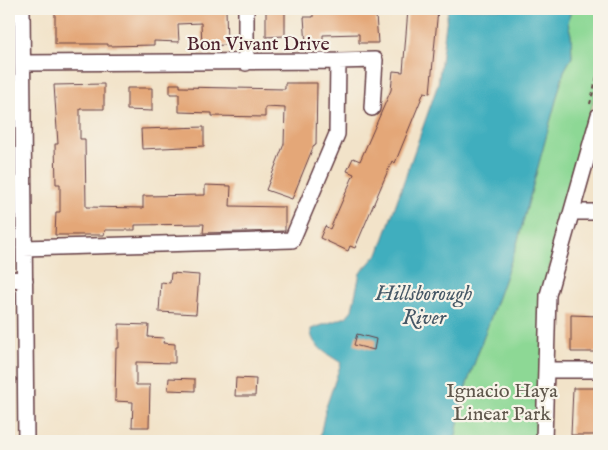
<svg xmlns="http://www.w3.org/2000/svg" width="608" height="450" font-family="'IM FELL English',serif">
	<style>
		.green { fill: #8dd895; stroke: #6c7c60 }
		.water { fill: #40aebe; stroke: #456674 }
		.building { fill: #e4a778 }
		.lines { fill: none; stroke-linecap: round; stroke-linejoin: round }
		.minor-casing { stroke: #633c43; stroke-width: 18 }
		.path { stroke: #633c43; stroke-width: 2; stroke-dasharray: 4 4; stroke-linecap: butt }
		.minor { stroke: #fff; stroke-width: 15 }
		.labels { text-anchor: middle; stroke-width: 4.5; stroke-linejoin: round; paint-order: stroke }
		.street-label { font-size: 20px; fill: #4a1f2b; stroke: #f7f3e8 }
		.park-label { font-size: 20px; fill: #5e564b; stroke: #f7f3e8 }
		.water-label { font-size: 21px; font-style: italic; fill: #465866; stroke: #f7f3e8 }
	</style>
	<rect width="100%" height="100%" fill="#f7f3e8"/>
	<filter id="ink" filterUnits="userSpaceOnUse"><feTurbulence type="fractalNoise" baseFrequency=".02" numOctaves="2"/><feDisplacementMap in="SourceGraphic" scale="10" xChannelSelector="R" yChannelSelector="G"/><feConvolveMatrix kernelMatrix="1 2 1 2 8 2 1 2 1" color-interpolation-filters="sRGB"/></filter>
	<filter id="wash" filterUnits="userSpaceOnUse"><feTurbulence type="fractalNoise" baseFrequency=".0096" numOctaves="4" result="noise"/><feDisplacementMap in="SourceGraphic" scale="20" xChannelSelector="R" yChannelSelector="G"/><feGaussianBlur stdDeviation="1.12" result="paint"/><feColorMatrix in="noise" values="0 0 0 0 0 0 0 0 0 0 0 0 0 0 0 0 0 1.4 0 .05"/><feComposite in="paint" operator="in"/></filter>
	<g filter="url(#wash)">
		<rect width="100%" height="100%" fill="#f2e3c9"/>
		<!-- green -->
		<path class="green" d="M571,9H599V80L546,281L540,441H455L463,395L517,244L564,71L572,57L571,35L568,23Z"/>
		<!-- water -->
		<path class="water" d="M448,9H571L568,23L571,35L572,57L564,71L517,244L463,395L455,441H319L326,407L341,363C328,354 310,346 311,329L346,317L352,310L360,273L379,252L438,84Z"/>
		<g id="blocks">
			<!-- building -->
			<path class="building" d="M55,9H90V13L226,9L227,45L202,46L201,23L178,24L179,42L154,41V45L108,46V44H55Z
				M313,9H367V15H376L378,43H359V34L323,35V45H306L304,17H313Z
				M408,9H438L430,93L424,92L395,163L392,161L355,248L350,246L348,251L320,238L325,226L330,229L354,174L347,171L353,158L360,161L391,90L393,71L403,72Z
				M266,11H285V36L266,37Z
				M285,83H317L316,145H314L292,199L266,190L284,144L285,108L265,107V117L212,116V113L179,112V94H170V84H180V87L285,89Z
				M104,84V109H80V139H85L86,207L143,208V196L205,195V185L231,186L230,206L285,207V231L203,233L204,224L135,225V230H105L104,235H55L56,212H60V184H56L55,144H58L54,85Z
				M127,88H152V111L127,110Z
				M204,127V146L142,149L141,129Z
				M171,273L199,275L196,314L159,312L161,282L170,283Z
				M571,315L599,316V352H571Z
				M119,324L149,325L148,337L164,338L163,343L175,344V363L136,362V385H150L149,427H132L133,402L115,401L116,348H119Z
				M357,334L376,339L374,350L354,345Z
				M169,378L195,379V391L168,390Z
				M236,378L256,379L255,396H235Z
				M573,388H599V435H571Z"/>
		</g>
	</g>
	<g filter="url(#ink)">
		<use href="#blocks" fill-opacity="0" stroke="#633c43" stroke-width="1"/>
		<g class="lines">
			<!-- minor casing -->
			<g class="minor-casing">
				<path id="minor" d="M22,9L26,441
					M246,9V63
					M338,61L375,60L372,108
					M23,63L338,61L337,134L292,240L24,248
					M573,212H599
					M9,279L25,280
					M546,370H599
					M544,441L548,295L599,115"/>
			</g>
			<!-- path -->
			<path class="path" d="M590,104L599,68"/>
			<!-- minor -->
			<use href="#minor" class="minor"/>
		</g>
	</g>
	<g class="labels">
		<!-- street labels -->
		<g class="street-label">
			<text x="258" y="50">Bon Vivant Drive</text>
		</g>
		<!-- park labels -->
		<g class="park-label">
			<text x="502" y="397">Ignacio Haya<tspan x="502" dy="23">Linear Park</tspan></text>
		</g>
		<!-- water labels -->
		<g class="water-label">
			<text x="424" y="300">Hillsborough<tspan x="424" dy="24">River</tspan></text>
		</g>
	</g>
	<!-- margin -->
	<rect width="608" height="450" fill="none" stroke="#f7f3e8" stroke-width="30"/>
</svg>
